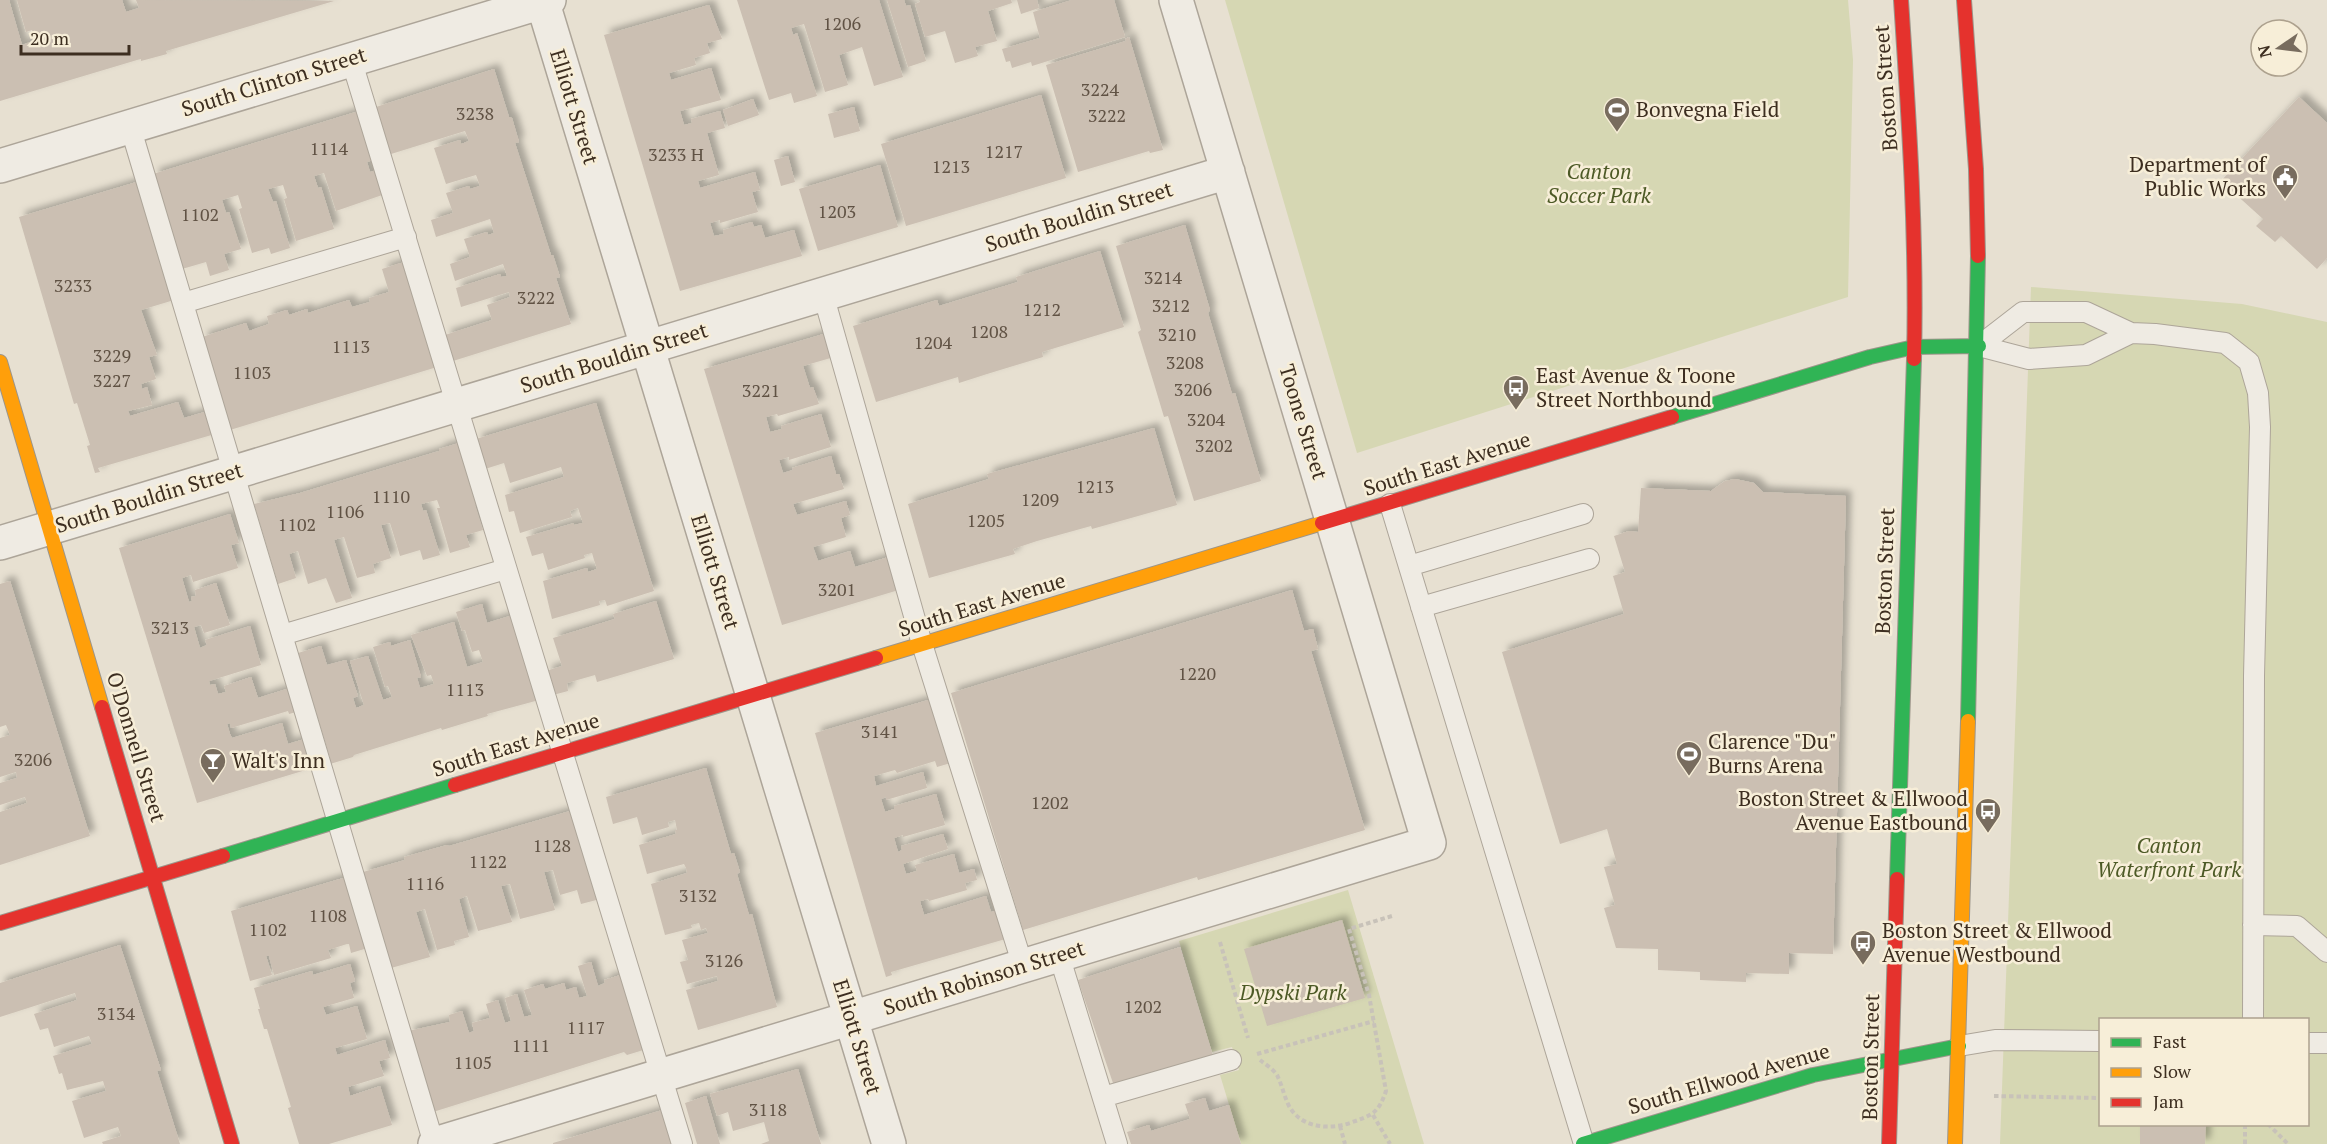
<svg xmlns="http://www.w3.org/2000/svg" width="2327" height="1144" font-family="'PT Serif',serif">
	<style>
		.green { fill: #d6d7b3; fill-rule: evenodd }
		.building { fill: #cbbfb2; filter: url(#shadow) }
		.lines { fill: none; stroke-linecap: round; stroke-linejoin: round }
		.lane-casing { stroke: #ada599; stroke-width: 22 }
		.street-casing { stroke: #ada599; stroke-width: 36 }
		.fast-casing { stroke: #9c958a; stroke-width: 16 }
		.slow-casing { stroke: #9c958a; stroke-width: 16 }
		.jam-casing { stroke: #9c958a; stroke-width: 16 }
		.path { stroke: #c8c2b9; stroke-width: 4; stroke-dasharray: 4.5 3; stroke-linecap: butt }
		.lane { stroke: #efebe3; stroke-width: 20 }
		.street { stroke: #efebe3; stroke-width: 33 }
		.fast { stroke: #30b455; stroke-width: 14 }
		.slow { stroke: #ff9f0a; stroke-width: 14 }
		.jam { stroke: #e5322d; stroke-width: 14 }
		.labels { text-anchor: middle; stroke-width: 5; stroke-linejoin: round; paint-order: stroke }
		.number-label { font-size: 18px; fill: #605244 }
		.street-label { font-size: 21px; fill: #3d2e20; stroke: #f7eed8 }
		.poi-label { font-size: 21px; fill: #3d2e20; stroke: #f7eed8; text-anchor: start }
		.park-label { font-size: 21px; font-style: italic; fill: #4d5a26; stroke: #f7eed8 }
	</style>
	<defs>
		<filter id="shadow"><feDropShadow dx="5.5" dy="-5.5" stdDeviation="3" flood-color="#0004"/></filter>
	</defs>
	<rect width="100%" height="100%" fill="#e7e0d1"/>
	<!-- green -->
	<path class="green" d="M1225,0H1848L1853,60L1848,297L1357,453Z
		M2031,287L2242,304L2327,322V1144H2000ZM2100,1020H2308V1124H2100Z
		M1348,890L1424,1144H1241L1220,1075L1239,1070L1232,1047L1212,1052L1179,941Z"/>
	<!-- building -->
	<path class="building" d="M0,0H9L22,45L36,40L32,30L26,32L17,0H122L126,12L139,8L136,0L334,1L166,51L167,54L141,61V59L137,60L0,101Z
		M737,0H879L903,77L874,86L862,47L839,55L848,85L825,92L804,24L791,28L793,35L797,33L817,96L794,103L791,93L769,100Z
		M887,0H904L906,6L910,5L926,61L908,67Z
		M919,0H1011L1012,3L988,11L997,41L975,47L978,56L955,63L945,31L925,37L915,4L920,2Z
		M1017,0H1037L1039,8L1021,14Z
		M1072,0H1114L1125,37L1032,66L1031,62L1012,68L1010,61L1006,62L1002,49L1040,38L1033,12Z
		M709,5L722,39L707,43L710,53L694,58L696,65L669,73L671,80L711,68L721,100L680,111L684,125L692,123L691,119L720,111L725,128L707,133L719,175L698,181L700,188L755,172L760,190L752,192L758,212L720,223V220L710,223L714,236L724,234L723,230L752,222L754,227L761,225L765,238L794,230L802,256L680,291L604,35Z
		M1129,37L1163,150L1150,153L1149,151L1078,172L1046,65L1126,41L1125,39Z
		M494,69L509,117L512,118L519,142L515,143L551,255H553L560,277L556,278L571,324L453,361L445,335L492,320L487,305L510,297L509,292L461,307L456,288L500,274L501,277L507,276L503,264L455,281L450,264L470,257L464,239L487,232L488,235L494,233L490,219L436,237L431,220L453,213L446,193L469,186L470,189L480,186L476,175L446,184L434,148L460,140L461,144L469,141L465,131L391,154L376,107Z
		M1041,95L1066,178L906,226L881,144Z
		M2299,97L2327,123V258L2317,269L2281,236L2275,242L2256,226L2263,219L2221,181Z
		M753,99L759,115L728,126L723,110Z
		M854,107L860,131L834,138L828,114Z
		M359,111L373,160L367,162L370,172L377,170L385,194L336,211L324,173L314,176L318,188L321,187L334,229L296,241L284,199L287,198L283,185L268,189L273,202L276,201L290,248L271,254L269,248L252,253L239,209L242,208L238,195L222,200L226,213L229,212L241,249L224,254L229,270L210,276L206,262L182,269L153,174Z
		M788,156L795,182L781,186L774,160Z
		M880,165L898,227L818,251L799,189Z
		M140,181L174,300L141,310L157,355L149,357L156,379L141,384L142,389L147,387L152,405L128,411L130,416L178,402L184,418L208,411L215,434L98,468L100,472L95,473L87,446L90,445L77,403L74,404L19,217Z
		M1185,225L1210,310L1208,313L1232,394L1235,393L1261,481L1194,501L1168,416L1164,417L1155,387L1138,332L1141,330L1116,246Z
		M1100,251L1124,327L1042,352L1043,357L987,374L959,383L958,377L876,402L853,326L937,300L939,306L1018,282L1016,277Z
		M404,262L437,367L230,430L202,337L246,323L249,331L269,324L267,316L287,310L289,315L307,309L308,313L349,300L352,307L370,302L369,298L389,292L382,269Z
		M827,333L834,357L803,366L810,388L813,387L819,404L778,416L777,414L766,417L770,432L782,429L781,426L821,414L831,447L789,460V457L779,460L783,473L793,470L792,468L831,456L836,474H839L844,489L793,504L797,515L846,501L850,515L841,518L846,537L813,547L818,561L850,551L855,567L892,556L902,589L782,625L704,369Z
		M596,403L654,591L607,606L605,600L599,601L600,605L552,619L543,581L587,568L588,572L597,569L594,560L592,553L584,555L585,558L548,570L543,553L532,556L526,537L574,523V525L583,523L578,508L570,511L572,517L520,533L514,511L509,512L505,495L564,477L561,467L510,483L504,463L485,469L476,439Z
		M1154,428L1177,505L1092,529L1091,526L1037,541L1013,549L1015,554L929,578L908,504L989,479L987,474Z
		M459,443L478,504L475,505L483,530L466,535L470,547L450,553L437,508H440L437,500L421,504L423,511L426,510L440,555L423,560L420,550L400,556L390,523L381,525L391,558L373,564L375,573L357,578L344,537L334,540L352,598L336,603L326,578L308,584L298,551L289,554L296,578L278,584L254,504L300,493L439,451V449Z
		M1735,479L1754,483L1763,492L1846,496L1833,954L1789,953V974L1746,973V982L1700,980V972L1658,970V949L1616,948L1604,908L1615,905L1604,867L1617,864L1607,829L1560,844L1502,652L1624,614L1613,576L1625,572L1614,536L1629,531L1638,532L1641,488L1711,491L1725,481Z
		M230,514L239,543L231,545L238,568L193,582L191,575L182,578L189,602L192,601L191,597L196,596L195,590L216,583L230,625L204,633L201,625L194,627L200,648L207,645L205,640L250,626L261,665L209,681L210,685L215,684L218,694L226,692L224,686L251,677L258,698L293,687L300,711L289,714L288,711L231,728L230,723L227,724L230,734L232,738L282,723L288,744L311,737L319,766L197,803L119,548Z
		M10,581L90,836L0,865V812L27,803L25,797L0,805V783L17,778L16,772L0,777V738L10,735L6,725L0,727V584Z
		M1292,590L1304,631L1313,629L1318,649L1311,651L1365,830L1198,880L1197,877L1023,930L951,693Z
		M656,601L674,659L597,682L595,675L567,683L568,691L553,695L546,671L562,666L553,638L615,619L613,614Z
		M482,604L487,623L513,615L539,700L487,714L488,716L442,730L441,728L354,755L353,757L330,764L328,758H330L298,653L321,646L327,665L346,660L358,696L353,698L356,708L364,705L350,661L368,656L383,700L392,697L388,686L385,687L373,647L390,642L391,646L410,640L421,677L417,678L420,688L434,684L431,675L427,676L411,635L454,622L467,667L483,662L479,650L472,652L465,630L462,631L456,612Z
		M935,698L954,762L937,767L935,761L897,773L895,770L874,776L876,786L923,772L927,788L886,800V797L881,799L885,812L894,809V806L936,794L945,825L903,837V835L894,838L898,852L902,850L901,846L943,834L948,849L903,864L906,874L917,871L915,865L954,854L959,873L974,869L977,880L965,883L967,890L929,901L928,899L920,901L924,915L986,896L991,912L1001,909L1009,938L891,972L892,975L886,977L815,733Z
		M706,768L731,854L734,853L740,872L737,874L749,915L752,914L777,1007L698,1030L686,990L718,981L717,976L687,984L680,962L688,960L682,940L708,933L706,928L701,930L699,923L691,925L692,928L665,935L651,884L687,873L686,868L684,864L647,874L639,845L676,834L675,830H677L675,820L668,822L669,827L642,835L637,817L613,824L606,797Z
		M577,809L604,898L581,904L577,890L560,895L553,870L544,872L555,910L520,919L510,884L501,886L512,922L478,931L467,896L464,897L459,899L469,937L454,941L455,945L437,950L425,909L416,912L430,957L391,968L363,872L405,860L404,857L447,845L449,846Z
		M350,876L371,947L351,953L349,944H347L328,950L331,958L274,975L269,956H266L272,975L250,981L231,911Z
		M1342,920L1365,998L1267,1026L1244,949Z
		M120,945L161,1070L157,1071L180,1144H103L102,1142L121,1136L118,1127L84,1138L72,1101L106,1091L103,1081L67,1090L62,1073L59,1074L53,1056L92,1044L89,1036L54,1047L48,1028L40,1030L34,1014L77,1000L75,993L0,1017V983Z
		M1180,947L1213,1056L1114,1086L1078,980Z
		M591,962L598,986L605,983L604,980L627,973L650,1048L627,1055L624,1052L433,1112L408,1031L450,1022L449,1015L462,1011L469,1033L474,1031L472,1023L490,1018L486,1004L498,1000L505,1023L511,1021L505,998L517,994L524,1017L532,1015L524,990L543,984L545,989L564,983L566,990L576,987L579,998L587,996L578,966Z
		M350,964L355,981L350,983L354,998L323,1007L326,1015L357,1006L367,1039L335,1048L337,1055L385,1040L390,1058L379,1061L384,1076L348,1087L350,1096L380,1086L392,1125L329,1144H299L288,1108L291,1107L267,1029H264L258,1009H260L254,988L312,971L313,975Z
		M798,1069L821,1144H761L769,1141L764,1122L733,1131L728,1112L717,1116L710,1094Z
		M706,1096L720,1144H697L685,1103Z
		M1205,1098L1209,1111L1229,1105L1241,1144H1131L1127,1132L1149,1125L1151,1131L1190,1119L1185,1104Z
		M669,1108L680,1144H553V1143Z
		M2140,1125H2206L2205,1144H2140Z"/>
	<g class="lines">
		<!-- lane casing -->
		<g class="lane-casing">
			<path id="lane" d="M351,59L682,1144
				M130,126L434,1144
				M823,294L922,644L1023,966
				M183,303L406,237
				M1979,346L2023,312H2086L2131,333L2155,334L2225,343L2249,362L2258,393L2260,427L2254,676L2253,1020
				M1979,346L2029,359L2086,355L2131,333
				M1390,504L1584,1144
				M1409,566L1583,514
				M1421,607L1589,559
				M282,635L506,569
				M2253,925L2297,926L2327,952
				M1059,955L1117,1144
				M2308,1043H2327
				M1959,1046L1995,1040L2100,1041
				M1103,1097L1231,1060"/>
		</g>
		<!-- street casing -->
		<g class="street-casing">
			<path id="street" d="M542,0L889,1144
				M0,166L549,0
				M0,543L1228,172
				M435,1144L1429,843L1176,0"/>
		</g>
		<!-- fast casing -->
		<g class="fast-casing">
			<path id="fast" d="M1672,417L1870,357L1914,347L1979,346
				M1968,721L1978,256
				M223,856L455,785
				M1897,879L1914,359
				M1583,1144L1813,1075L1959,1046"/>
		</g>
		<!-- slow casing -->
		<g class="slow-casing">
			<path id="slow" d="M0,362L102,707
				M876,658L1322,523
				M1955,1144L1968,721"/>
		</g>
		<!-- jam casing -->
		<g class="jam-casing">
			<path id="jam" d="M1901,0C1909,120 1917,239 1914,359
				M1964,0L1976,169L1978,256
				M1322,523L1672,417
				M102,707L232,1144
				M455,785L876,658
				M0,923L223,856
				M1889,1144L1897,879"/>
		</g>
		<!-- path -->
		<path class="path" d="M1220,942L1248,1038
			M1257,1054L1374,1021
			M1260,1060C1265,1064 1273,1069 1277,1075C1282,1085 1284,1096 1289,1106C1301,1128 1329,1130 1350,1123C1372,1115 1378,1114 1386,1091L1369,995L1349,929L1392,916
			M1994,1096L2100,1098
			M1373,1115L1390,1144
			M2268,1124L2288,1144
			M1340,1126L1345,1144
			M2245,1144V1124"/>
		<!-- lane -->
		<use href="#lane" class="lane"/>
		<!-- street -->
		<use href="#street" class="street"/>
		<!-- fast -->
		<use href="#fast" class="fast"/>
		<!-- slow -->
		<use href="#slow" class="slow"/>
		<!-- jam -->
		<use href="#jam" class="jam"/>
	</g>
	<!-- icons -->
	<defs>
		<g id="stadium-pin" transform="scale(1.35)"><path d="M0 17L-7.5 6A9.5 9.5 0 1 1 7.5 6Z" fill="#786c5e" stroke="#f7eed8"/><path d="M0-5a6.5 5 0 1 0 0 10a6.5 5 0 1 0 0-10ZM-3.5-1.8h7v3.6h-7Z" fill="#fff"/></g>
		<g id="civic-pin" transform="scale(1.35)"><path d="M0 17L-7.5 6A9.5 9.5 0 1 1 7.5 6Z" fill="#786c5e" stroke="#f7eed8"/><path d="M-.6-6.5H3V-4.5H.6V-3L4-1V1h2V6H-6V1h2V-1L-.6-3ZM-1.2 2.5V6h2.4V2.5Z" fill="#fff"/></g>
		<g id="bus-pin" transform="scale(1.35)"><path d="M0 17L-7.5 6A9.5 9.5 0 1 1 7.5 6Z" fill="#786c5e" stroke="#f7eed8"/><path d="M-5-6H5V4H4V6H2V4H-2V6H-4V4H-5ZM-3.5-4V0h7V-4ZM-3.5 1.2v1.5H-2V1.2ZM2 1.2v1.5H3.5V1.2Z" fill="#fff"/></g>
		<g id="bar-pin" transform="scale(1.35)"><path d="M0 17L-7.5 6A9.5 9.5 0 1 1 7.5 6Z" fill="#786c5e" stroke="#f7eed8"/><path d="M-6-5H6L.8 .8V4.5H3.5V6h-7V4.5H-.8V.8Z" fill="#fff"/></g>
	</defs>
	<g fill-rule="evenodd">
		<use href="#stadium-pin" x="1617" y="110"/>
		<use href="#civic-pin" x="2285" y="177"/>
		<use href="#bus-pin" x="1516" y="388"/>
		<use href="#stadium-pin" x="1689" y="754"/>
		<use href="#bar-pin" x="213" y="761"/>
		<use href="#bus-pin" x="1988" y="811"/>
		<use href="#bus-pin" x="1863" y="943"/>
	</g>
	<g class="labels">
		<!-- number labels -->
		<g class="number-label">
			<text x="842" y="30">1206</text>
			<text x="1100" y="96">3224</text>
			<text x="475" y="120">3238</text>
			<text x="1107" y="122">3222</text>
			<text x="329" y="155">1114</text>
			<text x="1004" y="158">1217</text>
			<text x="676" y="161">3233 H</text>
			<text x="951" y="173">1213</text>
			<text x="837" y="218">1203</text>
			<text x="200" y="221">1102</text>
			<text x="1163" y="284">3214</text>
			<text x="73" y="292">3233</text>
			<text x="536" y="304">3222</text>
			<text x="1171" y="312">3212</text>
			<text x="1042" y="316">1212</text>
			<text x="989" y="338">1208</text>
			<text x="1177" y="341">3210</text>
			<text x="933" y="349">1204</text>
			<text x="351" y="353">1113</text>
			<text x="112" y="362">3229</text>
			<text x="1185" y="369">3208</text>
			<text x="252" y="379">1103</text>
			<text x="112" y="387">3227</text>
			<text x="1193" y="396">3206</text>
			<text x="761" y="397">3221</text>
			<text x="1206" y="426">3204</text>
			<text x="1214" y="452">3202</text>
			<text x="1095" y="493">1213</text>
			<text x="391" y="503">1110</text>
			<text x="1040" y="506">1209</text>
			<text x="345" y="518">1106</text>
			<text x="986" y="527">1205</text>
			<text x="297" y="531">1102</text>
			<text x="837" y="596">3201</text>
			<text x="170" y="634">3213</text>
			<text x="1197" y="680">1220</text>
			<text x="465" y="696">1113</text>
			<text x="880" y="738">3141</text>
			<text x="33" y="766">3206</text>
			<text x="1050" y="809">1202</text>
			<text x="552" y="852">1128</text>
			<text x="488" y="868">1122</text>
			<text x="425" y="890">1116</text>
			<text x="698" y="902">3132</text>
			<text x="328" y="922">1108</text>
			<text x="268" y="936">1102</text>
			<text x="724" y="967">3126</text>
			<text x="1143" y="1013">1202</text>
			<text x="116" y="1020">3134</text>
			<text x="586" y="1034">1117</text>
			<text x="531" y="1052">1111</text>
			<text x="473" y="1069">1105</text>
			<text x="768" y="1116">3118</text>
		</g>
		<!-- street labels -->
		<g class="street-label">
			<text transform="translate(274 82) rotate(-17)" y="7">South Clinton Street</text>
			<text transform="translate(1886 88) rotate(-94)" y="7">Boston Street</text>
			<text transform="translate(574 107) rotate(73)" y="7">Elliott Street</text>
			<text transform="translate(1079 217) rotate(-17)" y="7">South Bouldin Street</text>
			<text transform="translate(614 358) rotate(-17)" y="7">South Bouldin Street</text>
			<text transform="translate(1303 422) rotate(73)" y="7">Toone Street</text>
			<text transform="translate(1447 464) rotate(-17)" y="7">South East Avenue</text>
			<text transform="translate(149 498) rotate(-17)" y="7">South Bouldin Street</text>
			<text transform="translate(1885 571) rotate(-88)" y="7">Boston Street</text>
			<text transform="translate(715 572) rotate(73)" y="7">Elliott Street</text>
			<text transform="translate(982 605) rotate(-17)" y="7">South East Avenue</text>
			<text transform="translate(516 745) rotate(-17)" y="7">South East Avenue</text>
			<text transform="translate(136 747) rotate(73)" y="7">O'Donnell Street</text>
			<text transform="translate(984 978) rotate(-17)" y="7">South Robinson Street</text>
			<text transform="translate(857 1037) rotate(73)" y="7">Elliott Street</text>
			<text transform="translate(1871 1057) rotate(-89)" y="7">Boston Street</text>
			<text transform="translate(1729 1079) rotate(-16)" y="7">South Ellwood Avenue</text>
		</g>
		<!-- poi labels -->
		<g class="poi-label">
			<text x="1636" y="117">Bonvegna Field</text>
			<text x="2266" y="172" text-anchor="end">Department of<tspan x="2266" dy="24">Public Works</tspan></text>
			<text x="1536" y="383">East Avenue &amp; Toone<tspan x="1536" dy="24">Street Northbound</tspan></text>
			<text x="1708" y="749">Clarence "Du"<tspan x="1708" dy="24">Burns Arena</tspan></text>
			<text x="232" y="768">Walt's Inn</text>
			<text x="1968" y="806" text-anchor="end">Boston Street &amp; Ellwood<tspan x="1968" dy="24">Avenue Eastbound</tspan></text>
			<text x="1882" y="938">Boston Street &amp; Ellwood<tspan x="1882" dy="24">Avenue Westbound</tspan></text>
		</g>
		<!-- park labels -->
		<g class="park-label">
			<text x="1599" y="179">Canton<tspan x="1599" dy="24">Soccer Park</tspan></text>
			<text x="2169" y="853">Canton<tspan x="2169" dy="24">Waterfront Park</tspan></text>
			<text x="1293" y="1000">Dypski Park</text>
		</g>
	</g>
	<!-- legend -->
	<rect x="2099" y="1018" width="210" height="108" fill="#f7eed8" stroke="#ada18e" stroke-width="1.5"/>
	<rect x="2111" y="1038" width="30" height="9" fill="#30b455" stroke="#ada18e" stroke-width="1.5"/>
	<text x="2153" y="1048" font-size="18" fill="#3d2e20">Fast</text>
	<rect x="2111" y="1068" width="30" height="9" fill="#ff9f0a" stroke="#ada18e" stroke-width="1.5"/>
	<text x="2153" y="1078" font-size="18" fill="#3d2e20">Slow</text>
	<rect x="2111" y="1098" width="30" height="9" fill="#e5322d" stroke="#ada18e" stroke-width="1.5"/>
	<text x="2153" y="1108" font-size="18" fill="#3d2e20">Jam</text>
	<!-- north arrow -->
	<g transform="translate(2279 48) rotate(256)"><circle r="28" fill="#f7eed8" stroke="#ada18e" stroke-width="1.5"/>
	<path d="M0-4.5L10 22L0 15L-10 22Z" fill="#786c5e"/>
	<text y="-9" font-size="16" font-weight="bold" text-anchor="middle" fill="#3d2e20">N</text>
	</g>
	<!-- scale -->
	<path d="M21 45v9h108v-9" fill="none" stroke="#3d2e20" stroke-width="3"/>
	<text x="30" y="45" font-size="18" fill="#3d2e20" stroke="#f7eed8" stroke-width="4.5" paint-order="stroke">20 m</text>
</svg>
